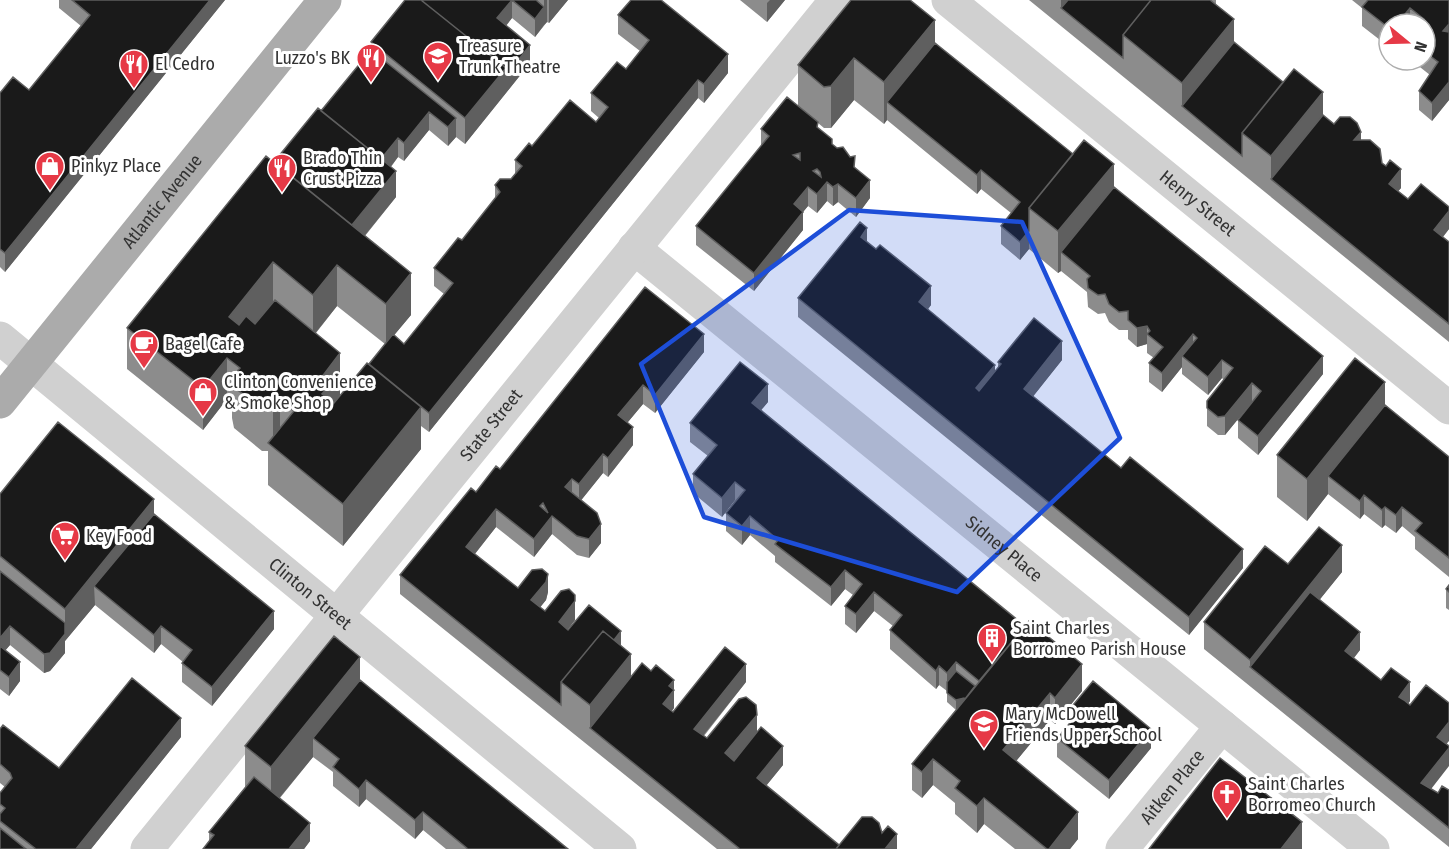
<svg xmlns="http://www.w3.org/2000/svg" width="1449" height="849" font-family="'Fira Sans Condensed',sans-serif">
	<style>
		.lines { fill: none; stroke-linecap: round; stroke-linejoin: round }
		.minor { stroke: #d0d0d0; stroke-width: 33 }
		.major { stroke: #ababab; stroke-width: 33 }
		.wall { fill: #8c8c8c; fill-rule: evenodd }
		.shaded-wall { fill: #5f5f5f }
		.building { fill: #1a1a1a; stroke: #5f5f5f; stroke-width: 1.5; fill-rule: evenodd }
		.marked { fill: #1d4ed8; fill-opacity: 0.2; stroke: #1d4ed8; stroke-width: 4.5; stroke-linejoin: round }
		.labels { text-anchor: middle; stroke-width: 6; stroke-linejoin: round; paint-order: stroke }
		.poi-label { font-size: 18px; fill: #333; stroke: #fff; text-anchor: start }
		.street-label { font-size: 18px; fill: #333; stroke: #fff }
	</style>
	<rect width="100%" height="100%" fill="#fff"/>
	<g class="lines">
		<!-- minor -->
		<g class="minor">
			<path id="s1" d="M948,0L1449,408"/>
			<path id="s2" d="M634,248L1373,849"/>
			<path id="s3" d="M0,338L620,849"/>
			<path id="s4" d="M147,849L836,0"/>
			<path id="s5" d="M1122,849L1222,726"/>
		</g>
		<!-- major -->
		<path class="major" id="s6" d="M0,402L325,0"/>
	</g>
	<!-- wall -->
	<path class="wall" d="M59,0H225L5,272L0,267V93L29,90L81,26L59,8Z
		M405,0H568L549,23L547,22L535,37L512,18L506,26L530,63L465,144L456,137L448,146L429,130L404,161L398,157L391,167L396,197L365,236L411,315L394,335L404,344L444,294L434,286V268L462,240L495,199V185L511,179L515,174V160L532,146L596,122L599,118L591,111V93L626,69L640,51L618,34V15L728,73L704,103L698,98L429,432L421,426V449L343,546L268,485V451H262L234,428L232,418V403L227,399L203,430L127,369V328L274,162L321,111L371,50V42ZM337,306L385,344L369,364L334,403L340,395L316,333Z
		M740,0H785L767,22Z
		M1029,0H1216V5L1234,42L1334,124L1361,140L1382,163L1401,188L1398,191L1408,199L1449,207V229L1443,237L1449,242V342Z
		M1352,0H1449V100L1432,121L1419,110V91L1430,75L1411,60H1425V24H1389V47L1362,26V8Z
		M935,43L1114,187L1323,374L1258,455L1238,438V420L1252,402L1225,435H1218L1207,426V401L1224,380L1222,378L1208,395L1182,374V367L1162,392L1149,382V363L1154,358L1147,353V344L1137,347L1128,339V330H1119L1109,322L1105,313L1098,314L1088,307L1087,292L1061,271L1058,273L1029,249L1020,260L1001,244V226L1011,213L981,189L977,194L887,120L884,124L854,100L831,128H824L818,123V128L832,144L855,167L870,198L856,217L838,202L833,206L827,201L817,213L808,206L803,212V230L754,291L696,245V226L761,146V129L798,106V65Z
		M867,242L931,305L928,309L995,371L998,368V362L1062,360L1033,396L1243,568L1189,635L798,317V298Z
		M645,287L704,352L655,413L643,404L627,423L633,445L608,477L603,473L581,500L601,543L589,558L577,555L552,534L534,557L496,527L475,554L518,588L548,592L546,600L540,607L545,611L575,620L568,629L621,645L631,677L651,671L674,680V708L672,711L673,712L746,682L704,736L707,738L757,733L783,765L766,786L839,845L882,833L897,849H717L400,594V575L500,469Z
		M768,402L761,410L1082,691L1055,724L1050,720L1016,761L1078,839L1070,849H1015L984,824L977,833L955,814V803L933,785L922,798L912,790V764L956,710L947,702V691L939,685L936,689L890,649V630L893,626L874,611L856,633L845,624V606L853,595L845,589L831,606L775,562V556L750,535L742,545L726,531V513L735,500L722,517L693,493V474L708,456L690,442V423Z
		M1385,405L1449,457V577L1415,549V537L1402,526L1396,533L1385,525L1382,528L1364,514L1360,519L1328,494L1307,521L1277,497V455Z
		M0,494L154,514L274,629L212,706L182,682V663L183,662L161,644L154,653L95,605L65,641V653L50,671L44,673L10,645L5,650L20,681L9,696L0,689Z
		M1288,564L1342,572L1320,599L1360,650L1354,658L1381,680L1410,701L1408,704L1447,744L1431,789L1438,793L1449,790V847L1204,649V622Z
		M1449,585V610L1446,608V589Z
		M360,680L568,849H446L423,830L415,839L366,799L359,807L333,786V772L313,757L280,798L310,841L304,849H203L209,841V832L245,787V746Z
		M1069,710L1151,748L1109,799L1057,757V738L1069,724Z
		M0,729L59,768L181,737L91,849H0V793L5,787L0,783Z"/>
	<!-- shaded-wall -->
	<path class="shaded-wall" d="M210,0H225L5,272V253Z
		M512,0V18L497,37V18Z
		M544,0H547V22L544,25Z
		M549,0H568L549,23Z
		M770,0H785L767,22V3Z
		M1061,0H1083L1061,8Z
		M544,7V25L535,37V19Z
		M1410,8V24H1397Z
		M1234,19V61L1182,106V83Z
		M935,20V61L887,102V120L884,124V82Z
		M1449,24V42L1443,31Z
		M530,45V63L465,144V118L506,68Z
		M728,54V73L704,103V84Z
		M854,58V100L831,128V86Z
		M698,80V98L429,432V413Z
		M1449,82V100L1432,121V103Z
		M1323,92V134L1271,179V156Z
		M429,112V130L404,161V143Z
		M456,118V137L448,146V127Z
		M1361,132V151L1354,140Z
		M398,138V157L378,183V164Z
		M1114,164V205L1061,252V271L1058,273V231Z
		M1401,169V188L1389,202V184Z
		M981,170V189L977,194V175Z
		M396,171V197L344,261V235Z
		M870,180V198L856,217V198Z
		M827,182V201L817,213V194Z
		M838,184V202L833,206V187Z
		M808,187V206L803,212V230L754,291V273L794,204Z
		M1449,211V229L1434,248V230Z
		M867,228V247L861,237Z
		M1029,231V249L1020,260V242Z
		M273,262V304L229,359V317Z
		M337,265V306L313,336V295Z
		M411,273V315L386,345V304Z
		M931,286V305L919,321V302Z
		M1147,326V344L1137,347V328Z
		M704,334V352L655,413V395Z
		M1193,334V353L1182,356V367L1162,392V373Z
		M1062,341V360L1024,408V389Z
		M340,353V395L330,408L322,435L321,378Z
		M1323,356V374L1258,455V436Z
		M227,358V399L203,430V388Z
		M1222,360V378L1208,395V377Z
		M995,365V383L976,407V388Z
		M1385,382V424L1328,476V494L1307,521V479Z
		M1252,383V402L1225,435V416Z
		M768,384V402L752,421V403Z
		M643,385V404L618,434V415Z
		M280,401V442L273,447V410Z
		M421,407V449L343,546V504Z
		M633,427V445L608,477V458Z
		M603,454V473L579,503V484Z
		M572,479V497L565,487Z
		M735,482V500L722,517V498Z
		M1364,495V514L1360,519V501Z
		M154,499V532L94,586L95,605L65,641V653L50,671L44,673V654L65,635V609Z
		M1385,507V525L1382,528V510Z
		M1402,507V526L1396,533V515Z
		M496,509V527L466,565V547Z
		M552,516V534L534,557V539Z
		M750,516V535L742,545V526Z
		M601,524V543L589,558V539Z
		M1342,545V572L1259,675L1250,667V660Z
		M1243,549V568L1189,635V617Z
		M845,570V589L831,606V587Z
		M548,574V592L546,600L531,619V600Z
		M874,592V611L856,633V614Z
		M575,601V620L559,641V622Z
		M274,611V629L212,706V687Z
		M10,626V645L0,657V638Z
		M161,626V644L154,653V635Z
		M621,631V649L572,691Z
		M1360,632V650L1345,669V651Z
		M631,654V695L590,728V705Z
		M360,657V699L313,738V757L271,808V767Z
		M20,662V681L9,696V677Z
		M956,662V680L947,691V673Z
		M746,664V682L694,747V729Z
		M1082,664V691L1055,724V698Z
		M939,666V685L936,689V671Z
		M674,680V708L663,722V704L669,686Z
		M1410,682V701L1399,715V697Z
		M1050,693V720L1003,777V750Z
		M964,698V708L956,710V700Z
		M757,715V734L725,772V753Z
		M181,718V737L91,849H76Z
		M1449,722V741L1437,755V737Z
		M1151,729V748L1109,799V780Z
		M783,746V765L757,797V778Z
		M1449,748V766L1421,802V783Z
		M933,759V785L922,798V772Z
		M366,780V799L359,807V789Z
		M984,798V824L977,833V806Z
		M423,812V830L415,839V820Z
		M1078,812V839L1070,849H1049Z
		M1302,822V849H1281Z
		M310,823V841L304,849H289Z
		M897,834V849H885Z"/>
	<!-- building -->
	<path class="building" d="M72,0H210L5,253L0,249V93L13,77L29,90L90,15Z
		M405,0H421L506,68L465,118L371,42Z
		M421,0H512L497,18L530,45L506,76V68Z
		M512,0H536L544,7L535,19Z
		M631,0H661L728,54L704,84L698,80L429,413L369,364L393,334L404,344L453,283L434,268L458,238L462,240L500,192L495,185L500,179H511L522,166L515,160L529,143L532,146L570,100L596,122L608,107L591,93L617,62L626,69L649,40L618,15Z
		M851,0H910L935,20L884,82L854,58L831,86L824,87L798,65Z
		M1068,0H1151L1123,35V58L1061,8Z
		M1151,0H1210L1234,19L1182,83L1123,35Z
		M1368,0H1449V24L1443,31L1449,32V82L1432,103L1419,91L1438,62L1425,52V24H1420L1424,19L1410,8L1397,24H1389V28L1362,7Z
		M1234,42L1283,82L1242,133V156L1182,106Z
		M935,43L1073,154L1029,208V231L1020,242L1001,226L1020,202L981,170L977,175L887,102Z
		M371,50L456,118L448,127L429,112L404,143L398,138L381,159L321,111Z
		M1294,69L1323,92L1271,156L1242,133Z
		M787,97L818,122L817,127L832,139V144L837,148L843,147L850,157L855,156L854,167L870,180L856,198L838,184L833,187L827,182L817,194L808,187L794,204L803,212L754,273L696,226L769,136L761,129ZM800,153V160L793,155ZM817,169L820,172L821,177L813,171Z
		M318,108L396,171L352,225L274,162Z
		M1323,115L1334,124L1340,117H1350L1357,123L1361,132L1354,140H1370L1380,149L1382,163L1386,166L1390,160L1401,169L1389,184L1408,199L1421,184L1449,207V211L1434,230L1449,242V324L1271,179Z
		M1084,140L1114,164L1058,231L1029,208Z
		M266,156L411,273L386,304L337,265L313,295L273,262L229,317L239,325L246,316L255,324L275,300L340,353L321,378L330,385L322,394L334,403L367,363L421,407L343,504L268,443L294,411L280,401L273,410L262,409L234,387L232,377L240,368L227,358L203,388L127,328Z
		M1114,187L1323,356L1258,436L1238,420L1261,391L1252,383L1225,416L1218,417L1207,408V401L1233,368L1222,360L1208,377L1182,356L1197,338L1193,334L1162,373L1149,363L1163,347L1147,334L1150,331L1147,326L1137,328L1128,320V311L1119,312L1109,304L1105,294L1098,295L1088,288L1087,279L1090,276L1061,252Z
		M860,222L867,228L861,237L876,249L880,245L931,286L919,302L995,365L976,388L979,391L1001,364L998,362L1034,318L1062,341L1024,389L1121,468L1130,457L1243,549L1189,617L798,298Z
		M645,287L704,334L655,395L643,385L618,415L633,427L608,458L603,454L579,484L572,479L565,487L597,513L601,524L589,539L577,536L552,516L534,539L496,509L466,547L518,588L532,570L542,569L548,574L546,582L531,600L545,611L561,591L569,589L575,595V601L559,622L568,630L589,605L621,631L614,640L603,631L561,682V705L400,575L471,488L476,492L496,466L500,469ZM543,503L548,513L540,506Z
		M1355,358L1385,382L1307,479L1277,455Z
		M740,362L768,384L752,403L1025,626L979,681L956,662L947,673L939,666L936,671L890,630L902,615L874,592L856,614L845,606L862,584L845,570L831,587L775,544L778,540L750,516L742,526L726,513L745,490L735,482L722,498L693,474L717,445L690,423Z
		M1385,405L1449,457V558L1415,531L1422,523L1402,507L1396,515L1385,507L1382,510L1364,495L1360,501L1328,476Z
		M58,422L154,499L65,609L0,556V494Z
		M154,514L274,611L212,687L182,663L192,650L161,626L154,635L94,586Z
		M1319,527L1342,545L1250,660L1204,622L1265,546L1288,564Z
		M0,571L65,623V634L50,653L44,654L10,626L0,638Z
		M1449,585V592L1446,589Z
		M1310,592L1360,632L1345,651L1381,680L1391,668L1410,682L1399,697L1404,700L1410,705L1426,685L1449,703V722L1437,737L1449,746V748L1421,783L1438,793L1442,786L1449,790V828L1250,667Z
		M1029,621L1082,664L1055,698L1050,693L1003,750L1078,812L1049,849H1047L984,798L977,806L955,788L960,781L933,759L922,772L912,764Z
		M603,631L631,654L590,705L561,682Z
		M334,636L360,657L271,767L245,746Z
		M0,646L20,662L9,677L0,670Z
		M725,647L746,664L694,729L707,738L739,699L746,697L756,705L757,715L725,753L734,761L761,727L783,746L757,778L839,845L836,849H740L590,728L642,663L651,671L656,665L674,680L669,686L674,690L663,704L673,712Z
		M956,671L975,686L965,699L964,698L956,700L947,693V682Z
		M132,678L181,718L76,849H36L0,821V814L5,808L0,804V793L12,778L10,773L0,764V729L3,725L59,768Z
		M360,680L568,849H468L423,812L415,820L366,780L359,789L333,767L339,759L313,738Z
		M1093,681L1151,729L1109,780L1057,738L1076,716L1069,710Z
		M1220,758L1302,822L1281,849H1149Z
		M254,777L310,823L289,849H203L214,835L209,832Z
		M862,817H872L879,823L882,833L888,826L897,834L885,849H836Z
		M0,828L26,849H0Z"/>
	<!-- marked area -->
	<path class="marked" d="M849,210L1022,222L1120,438L957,592L704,517L641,364Z"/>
	<!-- icons -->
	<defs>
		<g id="school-pin" transform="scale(1.5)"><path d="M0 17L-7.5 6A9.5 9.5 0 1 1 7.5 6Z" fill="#e63946" stroke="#fff"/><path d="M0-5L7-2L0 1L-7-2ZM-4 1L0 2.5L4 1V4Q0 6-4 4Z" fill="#fff"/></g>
		<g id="restaurant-pin" transform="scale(1.5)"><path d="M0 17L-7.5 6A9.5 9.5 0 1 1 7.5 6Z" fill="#e63946" stroke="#fff"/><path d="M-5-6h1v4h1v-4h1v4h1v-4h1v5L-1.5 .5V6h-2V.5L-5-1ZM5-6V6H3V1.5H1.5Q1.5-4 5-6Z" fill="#fff"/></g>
		<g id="shop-pin" transform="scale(1.5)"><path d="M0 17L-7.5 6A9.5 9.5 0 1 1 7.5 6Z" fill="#e63946" stroke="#fff"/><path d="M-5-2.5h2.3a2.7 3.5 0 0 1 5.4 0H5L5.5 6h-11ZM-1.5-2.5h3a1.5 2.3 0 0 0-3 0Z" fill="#fff"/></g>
		<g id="cafe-pin" transform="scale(1.5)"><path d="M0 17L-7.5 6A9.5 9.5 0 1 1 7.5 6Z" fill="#e63946" stroke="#fff"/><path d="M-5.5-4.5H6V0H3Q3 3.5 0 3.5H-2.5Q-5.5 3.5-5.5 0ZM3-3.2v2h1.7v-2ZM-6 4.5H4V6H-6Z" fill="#fff"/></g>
		<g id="supermarket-pin" transform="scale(1.5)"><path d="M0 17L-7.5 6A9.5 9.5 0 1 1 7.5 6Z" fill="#e63946" stroke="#fff"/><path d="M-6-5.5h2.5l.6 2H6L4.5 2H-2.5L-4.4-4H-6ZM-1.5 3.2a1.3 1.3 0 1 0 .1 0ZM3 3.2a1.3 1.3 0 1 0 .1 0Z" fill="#fff"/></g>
		<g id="building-pin" transform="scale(1.5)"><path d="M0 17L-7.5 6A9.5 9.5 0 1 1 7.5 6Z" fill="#e63946" stroke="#fff"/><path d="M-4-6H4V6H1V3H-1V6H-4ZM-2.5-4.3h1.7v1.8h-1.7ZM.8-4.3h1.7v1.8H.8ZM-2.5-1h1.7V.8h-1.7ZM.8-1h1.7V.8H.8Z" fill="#fff"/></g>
		<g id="church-pin" transform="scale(1.5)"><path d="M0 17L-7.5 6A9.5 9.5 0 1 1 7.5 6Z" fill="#e63946" stroke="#fff"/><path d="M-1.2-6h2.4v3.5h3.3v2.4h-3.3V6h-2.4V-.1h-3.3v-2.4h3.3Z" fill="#fff"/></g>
	</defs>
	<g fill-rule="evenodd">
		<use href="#school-pin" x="438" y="56"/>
		<use href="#restaurant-pin" x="371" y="58"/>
		<use href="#restaurant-pin" x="134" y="64"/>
		<use href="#shop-pin" x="50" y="166"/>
		<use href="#restaurant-pin" x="282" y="168"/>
		<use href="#cafe-pin" x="144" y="344"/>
		<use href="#shop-pin" x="203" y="392"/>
		<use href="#supermarket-pin" x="65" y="536"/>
		<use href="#building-pin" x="992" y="638"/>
		<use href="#school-pin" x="984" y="724"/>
		<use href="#church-pin" x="1227" y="794"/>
	</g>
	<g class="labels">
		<!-- poi labels -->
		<g class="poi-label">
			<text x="459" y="52">Treasure<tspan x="459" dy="21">Trunk Theatre</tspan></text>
			<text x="350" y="64" text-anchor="end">Luzzo's BK</text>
			<text x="155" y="70">El Cedro</text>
			<text x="303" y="164">Brado Thin<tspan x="303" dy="21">Crust Pizza</tspan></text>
			<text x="71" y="172">Pinkyz Place</text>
			<text x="165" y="350">Bagel Cafe</text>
			<text x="224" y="388">Clinton Convenience<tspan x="224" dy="21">&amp; Smoke Shop</tspan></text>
			<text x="86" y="542">Key Food</text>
			<text x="1013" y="634">Saint Charles<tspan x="1013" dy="21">Borromeo Parish House</tspan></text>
			<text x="1005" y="720">Mary McDowell<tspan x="1005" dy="21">Friends Upper School</tspan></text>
			<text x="1248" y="790">Saint Charles<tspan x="1248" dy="21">Borromeo Church</tspan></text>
		</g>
		<!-- street labels -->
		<g class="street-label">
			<text dy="6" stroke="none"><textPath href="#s6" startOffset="258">Atlantic Avenue</textPath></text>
			<text dy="6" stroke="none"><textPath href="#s1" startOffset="322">Henry Street</textPath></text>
			<text dy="6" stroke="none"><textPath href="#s4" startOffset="546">State Street</textPath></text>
			<text dy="6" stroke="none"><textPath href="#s2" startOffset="477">Sidney Place</textPath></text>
			<text dy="6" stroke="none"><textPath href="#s3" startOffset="402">Clinton Street</textPath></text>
			<text dy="6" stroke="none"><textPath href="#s5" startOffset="80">Aitken Place</textPath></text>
		</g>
	</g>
	<!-- north arrow -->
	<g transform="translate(1407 42) rotate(109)"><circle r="28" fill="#ffffff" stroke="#adadad" stroke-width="1.5"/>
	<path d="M0-4.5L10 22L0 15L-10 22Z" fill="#e63946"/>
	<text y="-9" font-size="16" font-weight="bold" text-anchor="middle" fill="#333333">N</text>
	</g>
</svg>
